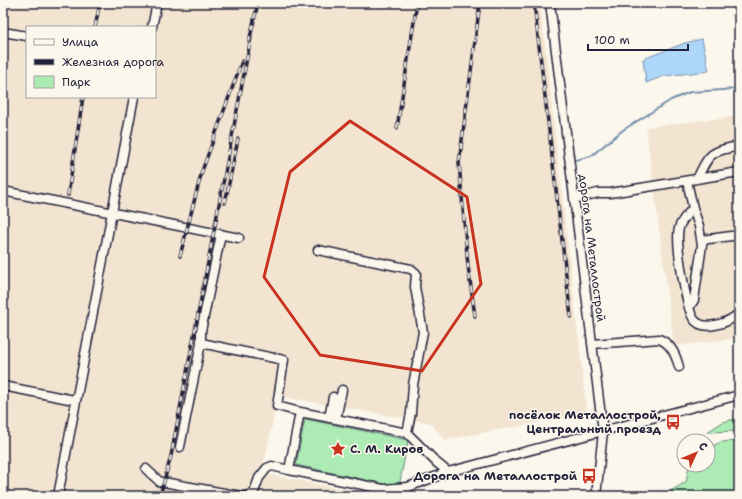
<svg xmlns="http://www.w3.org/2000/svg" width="742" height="499" font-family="'Shantell Sans',sans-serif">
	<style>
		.built { fill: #f3e4d1; fill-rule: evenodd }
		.green { fill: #acecb4; stroke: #678778 }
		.water { fill: #aed6f8; stroke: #768eac }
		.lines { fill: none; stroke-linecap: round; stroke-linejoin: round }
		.stream { stroke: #768eac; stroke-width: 2 }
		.minor-casing { stroke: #22223b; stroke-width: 11 }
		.minor { stroke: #fbf7ec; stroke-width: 8 }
		.rail-casing { stroke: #22223b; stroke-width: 3.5 }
		.rail { stroke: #fbf7ec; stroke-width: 2; stroke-dasharray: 6; stroke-linecap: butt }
		.marked { fill: none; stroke: #c8321e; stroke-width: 3; stroke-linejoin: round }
		.labels { text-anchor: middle; stroke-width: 3; stroke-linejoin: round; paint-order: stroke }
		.street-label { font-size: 12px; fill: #22223b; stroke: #fbf7ec }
		.poi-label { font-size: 12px; font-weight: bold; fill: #22223b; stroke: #fbf7ec; text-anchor: end }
	</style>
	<rect width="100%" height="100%" fill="#fbf7ec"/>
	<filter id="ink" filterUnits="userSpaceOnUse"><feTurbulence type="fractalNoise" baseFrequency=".025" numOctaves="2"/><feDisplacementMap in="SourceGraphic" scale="8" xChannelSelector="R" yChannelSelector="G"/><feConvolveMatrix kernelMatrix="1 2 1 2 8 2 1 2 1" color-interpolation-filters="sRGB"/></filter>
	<g filter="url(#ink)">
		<!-- built -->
		<path class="built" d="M3,3H540L587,413L445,440L431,423L278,396L262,473L377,496H3ZM27,27H155V97H27Z
			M739,116V338L674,346L646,127Z"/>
		<!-- green -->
		<path class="green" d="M736,3H739V30L732,15Z
			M739,418V431L707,432L723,422Z
			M305,419L408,440L399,487L296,465Z
			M739,441V496H662L686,482L689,465H708V448L721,442Z"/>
		<!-- water -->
		<path class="water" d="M702,39L709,71L664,76L646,83L643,59L685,43Z"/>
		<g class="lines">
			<!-- stream -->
			<path class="stream" d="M576,160L591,156L623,130L671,100L690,92L739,89"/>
			<!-- minor casing -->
			<g class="minor-casing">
				<path id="minor" d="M550,3L603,432L596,496
					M152,27L157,3
					M3,32L27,36
					M697,179C710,152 710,152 739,146
					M687,181L693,208L699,226L702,245L694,300L689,308
					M3,191L239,238
					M574,199L598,193H610L739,172
					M693,208C688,214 681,220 679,228C675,242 686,305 693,318C702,333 729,323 739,313
					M221,234L201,331V343L284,360L277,406L300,412
					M701,240L739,235
					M318,250L411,269L416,273L415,287L423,332L413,385L411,413L407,433
					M592,344L659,339C671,343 676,355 679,367
					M3,386L74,400L77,396
					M300,412L407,433L437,463L448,472L408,487L383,489L289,470Z
					M329,418L333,397
					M336,419L342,390
					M180,447L201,343
					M146,469L160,482H163L241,496
					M448,472L739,395
					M58,496L134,97
					M247,496L254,492L259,478L267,468L272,466L289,470"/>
			</g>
			<!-- minor -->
			<use href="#minor" class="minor"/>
			<!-- rail casing -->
			<g class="rail-casing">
				<path id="rail" d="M534,3L571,317
					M95,27L100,3
					M249,42L258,3
					M397,128L417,3
					M68,195L83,97
					M225,203L238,139
					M180,256L202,171L242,61
					M475,316L468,266L459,163L480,3
					M160,496L171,456L251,37"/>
			</g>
			<!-- rail -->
			<use href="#rail" class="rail"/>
		</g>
	</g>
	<!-- marked area -->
	<path class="marked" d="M350,121L467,197L481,284L422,371L320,355L264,277L290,172Z"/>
	<!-- icons -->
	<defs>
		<g id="bus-bare" transform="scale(1.2)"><path d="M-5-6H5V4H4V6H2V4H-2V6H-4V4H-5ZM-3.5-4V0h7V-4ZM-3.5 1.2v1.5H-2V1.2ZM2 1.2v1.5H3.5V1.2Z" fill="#c8321e" stroke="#fbf7ec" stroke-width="2.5" paint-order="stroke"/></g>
		<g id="sight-bare" transform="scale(1.2)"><path d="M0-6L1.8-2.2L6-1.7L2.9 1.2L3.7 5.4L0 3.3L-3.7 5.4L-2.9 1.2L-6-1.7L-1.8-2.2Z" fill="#c8321e" stroke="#fbf7ec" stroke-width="2.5" paint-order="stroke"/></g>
	</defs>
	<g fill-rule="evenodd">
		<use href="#bus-bare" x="673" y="422"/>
		<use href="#sight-bare" x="338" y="449"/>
		<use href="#bus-bare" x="589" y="476"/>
	</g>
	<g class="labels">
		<!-- street labels -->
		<g class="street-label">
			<text transform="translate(592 248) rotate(83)" y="4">дорога на Металлострой</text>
		</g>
		<!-- poi labels -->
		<g class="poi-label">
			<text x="661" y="419">посёлок Металлострой,<tspan x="661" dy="14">Центральный проезд</tspan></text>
			<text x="350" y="453" text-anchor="start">С. М. Киров</text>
			<text x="577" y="480">Дорога на Металлострой</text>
		</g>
	</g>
	<!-- margin -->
	<rect width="742" height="499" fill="none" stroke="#fbf7ec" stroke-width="16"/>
	<rect x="8" y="8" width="726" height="483" fill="none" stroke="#22223b" stroke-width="1.5" filter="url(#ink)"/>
	<!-- legend -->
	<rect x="26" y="26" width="130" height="72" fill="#fbf7ec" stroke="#a4a2a5"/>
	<rect x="34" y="39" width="20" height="6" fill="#fbf7ec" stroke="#a4a2a5"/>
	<text x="62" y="46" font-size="12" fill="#22223b">Улица</text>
	<rect x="34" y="59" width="20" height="6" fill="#22223b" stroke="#a4a2a5"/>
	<text x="62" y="66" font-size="12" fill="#22223b">Железная дорога</text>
	<rect x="34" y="76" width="20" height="12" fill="#acecb4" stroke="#a4a2a5"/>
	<text x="62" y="86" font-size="12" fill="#22223b">Парк</text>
	<!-- north arrow -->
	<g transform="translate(696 453) rotate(46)"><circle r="19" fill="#fbf7ec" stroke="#a4a2a5"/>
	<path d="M0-3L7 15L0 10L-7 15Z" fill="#c8321e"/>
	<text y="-6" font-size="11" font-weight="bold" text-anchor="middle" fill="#22223b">С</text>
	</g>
	<!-- scale -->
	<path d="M588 44v6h100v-6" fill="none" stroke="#22223b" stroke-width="2"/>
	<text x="594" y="44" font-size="12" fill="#22223b" stroke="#fbf7ec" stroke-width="3" paint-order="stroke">100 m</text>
</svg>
